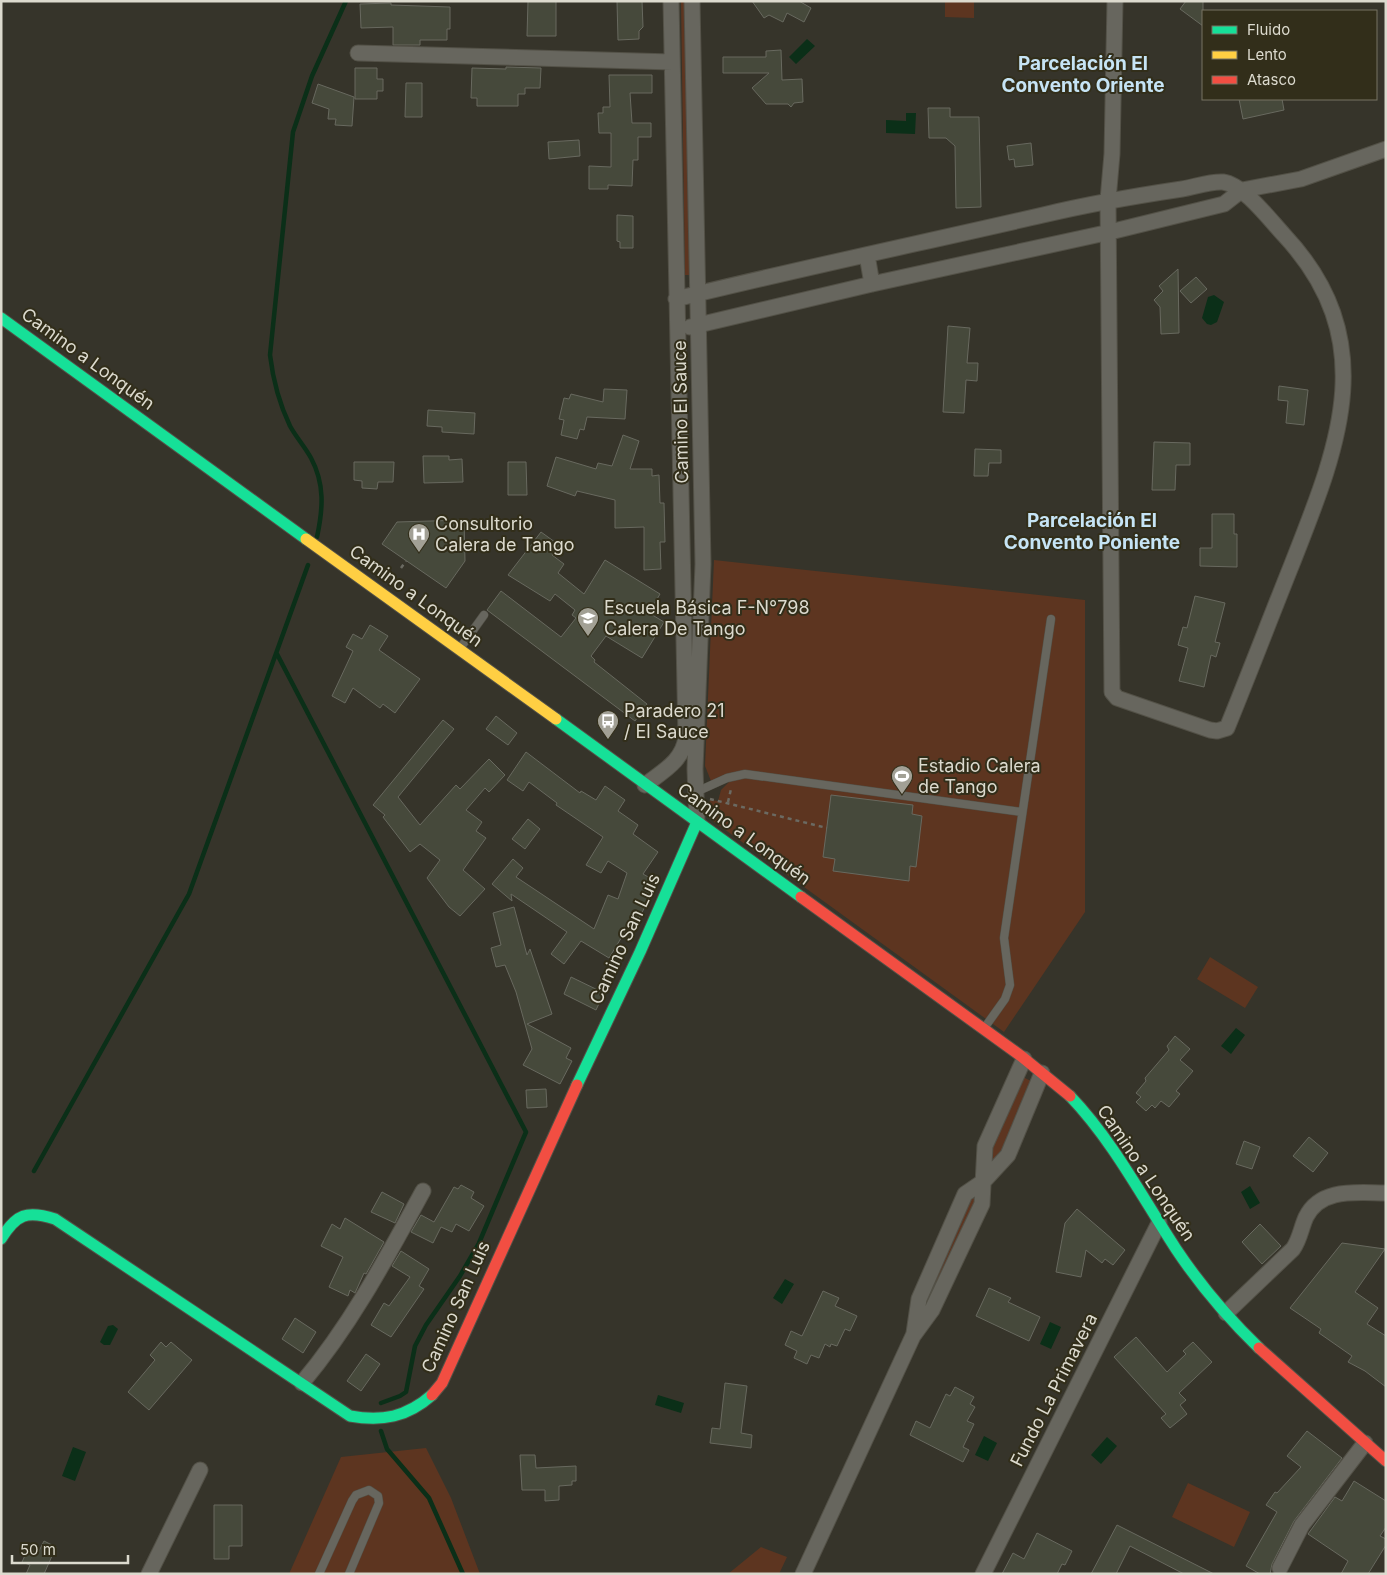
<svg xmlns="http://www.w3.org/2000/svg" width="1387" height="1575" font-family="Inter,sans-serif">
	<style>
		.green { fill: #5d3520 }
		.water { fill: #0b2f18 }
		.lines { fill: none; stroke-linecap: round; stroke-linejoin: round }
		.stream { stroke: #0b2f18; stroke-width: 4.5 }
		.building { fill: #46493b; stroke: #68695f }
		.lane-casing { stroke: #535147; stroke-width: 9 }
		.street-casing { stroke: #535147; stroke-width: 17 }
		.fast-casing { stroke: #535147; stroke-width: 13 }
		.slow-casing { stroke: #535147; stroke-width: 13 }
		.jam-casing { stroke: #535147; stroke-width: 13 }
		.path { stroke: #6b6a62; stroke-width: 2.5; stroke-dasharray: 4 4; stroke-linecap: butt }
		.lane { stroke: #67665e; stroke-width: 8 }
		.street { stroke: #67665e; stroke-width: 15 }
		.fast { stroke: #16e098; stroke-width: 11 }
		.slow { stroke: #ffcf43; stroke-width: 11 }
		.jam { stroke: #f24e42; stroke-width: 11 }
		.labels { text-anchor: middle; stroke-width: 4; stroke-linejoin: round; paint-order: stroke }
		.street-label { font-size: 18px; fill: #dcdace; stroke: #322e1a }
		.poi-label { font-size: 18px; fill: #dcdace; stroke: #322e1a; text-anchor: start }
		.neighbourhood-label { font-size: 19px; font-weight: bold; fill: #c6e4f5; stroke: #322e1a }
	</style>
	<rect width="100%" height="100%" fill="#36342a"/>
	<!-- green -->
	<path class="green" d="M681,1H689L693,275H685Z
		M945,1H974V18L945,17Z
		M714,560L1085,600V912L1004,1032L709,818L703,809L711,800L718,801L721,790L729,782L726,774L711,781L705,766Z
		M1210,957L1258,987L1245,1008L1197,979Z
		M1021,1076L1035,1083L1003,1153L987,1171L988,1147Z
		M977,1193V1206L921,1316L923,1301L967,1202Z
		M426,1448L451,1498L480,1574H289L341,1457Z
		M1188,1483L1250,1512L1234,1547L1172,1517Z
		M761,1547L787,1557L779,1574H728Z"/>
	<!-- water -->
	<path class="water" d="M807,39L815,46L796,64L789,57Z
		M906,113H916L915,134L886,133V120L906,121Z
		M1214,295L1224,302L1217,322L1211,325L1207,324L1202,318L1208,297Z
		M1236,1028L1245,1035L1231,1054L1221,1046Z
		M1250,1186L1260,1203L1250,1209L1241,1192Z
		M785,1279L794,1284L782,1304L773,1298Z
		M1050,1322L1061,1327L1051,1349L1040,1344Z
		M113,1325L118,1329L110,1345H104L100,1342L108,1326Z
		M658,1395L684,1403L681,1413L655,1405Z
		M984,1436L997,1443L988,1461L975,1455Z
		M1107,1437L1117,1446L1101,1464L1091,1455Z
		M73,1447L86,1452L75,1481L62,1476Z"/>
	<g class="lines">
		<!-- stream -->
		<path class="stream" d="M317,537C323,509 325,484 311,458C305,447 296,437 290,426C279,403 273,380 270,355L293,132L312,76L346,1
			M277,654L526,1132L479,1243L460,1276L426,1325L415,1346L406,1392L400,1396L381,1403
			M34,1171L189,894L308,565
			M381,1431L387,1449L429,1498L463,1574"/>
	</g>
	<!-- building -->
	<path class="building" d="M528,1H556V36H527Z
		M617,1H642L643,27L639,31V39L618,40Z
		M752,1H799L811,8L804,22L787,13L783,22L769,15L764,18Z
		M1186,1H1203V26L1180,9Z
		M391,3V5L450,7V29H447V40H420V45H393V27L361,28L360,4Z
		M781,50L782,80L802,79L803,102L794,103L791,107L788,104H766L752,88L769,73H723V57H766V51Z
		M506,67L541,68L540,88H525V94H518V106H477V98H471L472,68L506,69Z
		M355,68H377V79H383V91H377V99H355Z
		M609,75H652V93H630L632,123H651V137H638V160H633L632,186L608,185V189H589V166L611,167V133H599L598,113H603V107H610Z
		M406,83H422V117H405Z
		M318,84L354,97L352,126L335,125L336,119H328L329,109L312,103Z
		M1239,99H1282L1284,110L1243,119Z
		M928,108H950V117H979L981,207L956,208L955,146L946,138H929Z
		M579,140L580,156L549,159L548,142Z
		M1031,143L1033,165L1015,167L1014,159L1009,160L1007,146Z
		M617,215L633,216V248H620V242L617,241Z
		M1178,269L1179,333L1161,334L1160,307L1154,300L1163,291L1159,286Z
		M1196,277L1207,289L1191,303L1180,291Z
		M948,326L970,328L967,363H978L977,381L966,380L964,413L943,412Z
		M1279,386L1308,390L1304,425L1286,423L1288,401L1278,400Z
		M604,389L627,390L625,419L587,417L584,430L580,429L577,439L561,435L564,420L559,419L564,398L569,399L571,394L603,402Z
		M428,410L475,413L474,434L442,432V427L427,426Z
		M623,435L639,441L630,469H652V476L659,475L660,503H664L665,542H660L661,569L644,570V527L615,528V500L577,491L575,496L547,486L556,457L596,469L598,463L612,466Z
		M1154,442L1190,443V465H1176L1175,490H1152Z
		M975,449L1001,450V463H989L988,476H974Z
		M423,456H449V460L462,459L463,482L424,483Z
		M354,462H394L393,482H378L377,489L362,488V481L354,480Z
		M508,462H526L527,495H508Z
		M1212,514H1234V534H1237V567L1200,566V548H1212Z
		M464,520L465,561L446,588L382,544L397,522Z
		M541,532L559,545L552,555L564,564L558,573L584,594L605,560L660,594L649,613L664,622L642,658L606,636L591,656L595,660L594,662L647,704L635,721L487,610L501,591L561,637L576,618L572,615L575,610L555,594L550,601L508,575Z
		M1195,596L1225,603L1215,642L1220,643L1216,657L1211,655L1204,687L1179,681L1188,648L1178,645L1183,627L1187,628Z
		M370,625L388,636L379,650L420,679L395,713L383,704L380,708L353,688L345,703L332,696L353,651L346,647L353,634L362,639Z
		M496,716L517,733L508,745L486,729Z
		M443,720L454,729L398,797L420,825L456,785L460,789L489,759L505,775L489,792L485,788L466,810L482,822L476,831L486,838L463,870L485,889L460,916L449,907L427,878L440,860L420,844L410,852L383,817L385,815L373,805Z
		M526,752L580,793L581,791L596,800L605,786L625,800L618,811L638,825L633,834L658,852L643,874L657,882L632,933L626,930L609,958L581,941L564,964L551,954L567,932L511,894L512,901L492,884L513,859L523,868L516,877L594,929L608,895L618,899L627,873L608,861L601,873L586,865L603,837L556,805L557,803L529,782L523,791L507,780Z
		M831,795L913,805L912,814L922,816L916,867L910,866L909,881L833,871L835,859L823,857Z
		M528,819L540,829L525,849L512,839Z
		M514,907L527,955L530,949L552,1014L527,1024L571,1048L566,1058L572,1061L560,1084L523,1065L532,1049L516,992L505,965L496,967L491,948L501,945L493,913Z
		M571,977L604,993L596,1010L564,994Z
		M1175,1036L1190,1049L1180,1060L1193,1071L1176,1091L1180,1094L1169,1107L1161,1101L1155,1108L1152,1105L1146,1111L1136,1102L1141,1097L1136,1093L1146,1081L1145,1078L1169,1050L1167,1046Z
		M546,1089L547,1107L527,1108L526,1090Z
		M1309,1137L1328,1153L1313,1172L1293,1156Z
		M1244,1141L1260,1147L1252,1169L1236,1164Z
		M461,1185L474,1192L471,1198L484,1206L469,1231L456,1224L452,1232L441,1227L433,1243L411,1232L421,1215L434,1222L454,1187L458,1189Z
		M382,1192L404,1204L395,1223L371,1212Z
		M1077,1209L1125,1250L1113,1265L1105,1259L1102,1263L1086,1250L1081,1277L1056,1272L1065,1223Z
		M345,1218L384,1242L366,1274L364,1273L355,1293L350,1290L348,1296L329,1287L343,1257L321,1246L332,1224L340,1229Z
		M1260,1224L1281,1246L1262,1264L1242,1242Z
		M1342,1243L1385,1249L1355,1292L1378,1308L1367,1324L1386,1336V1387L1365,1371L1348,1362L1352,1356L1319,1333L1321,1329L1290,1308Z
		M401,1251L429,1269L419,1286L424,1289L391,1337L371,1325L384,1303L389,1306L410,1277L392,1266Z
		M989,1288L1011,1298L1008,1302L1040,1317L1029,1341L976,1316Z
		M823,1291L839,1298L835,1306L857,1316L850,1331L845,1329L837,1346L831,1344L830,1347L825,1344L819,1358L811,1355L807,1364L794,1358L797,1351L785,1345L791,1331L802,1336Z
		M295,1318L316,1332L303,1353L282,1339Z
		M1136,1337L1167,1372L1186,1354L1183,1351L1193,1342L1212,1362L1179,1393L1186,1400L1180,1405L1187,1414L1170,1428L1161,1418L1166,1414L1114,1357Z
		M161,1342L166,1347L171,1342L192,1360L149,1410L128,1392L155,1360L150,1355Z
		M366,1354L380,1364L361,1391L347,1381Z
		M725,1383L747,1386L741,1433L752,1435L751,1448L710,1443L712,1428L720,1429Z
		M955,1387L974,1397L970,1404L975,1407L967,1421L974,1424L963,1447L969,1450L963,1462L910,1435L916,1421L930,1428L946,1394L950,1396Z
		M1307,1431L1342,1458L1294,1521L1272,1564L1270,1574H1260L1246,1566L1277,1512L1266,1505L1275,1492L1277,1493L1301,1467L1287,1456Z
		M520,1455H535L536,1468L576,1466V1481H572V1485L559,1486V1500L545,1501V1490H522Z
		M1354,1481L1386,1501V1527L1380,1536L1386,1539V1545L1368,1574H1341L1348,1561L1308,1534L1335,1497L1342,1501Z
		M214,1505H242V1546H229V1559H214Z
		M1117,1525L1214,1574H1184L1130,1546L1116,1574H1091Z
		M1037,1533L1072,1551L1065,1565L1062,1564L1057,1574H1002L1013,1553L1024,1559Z
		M44,1541L56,1547L44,1574H26L30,1565L22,1562L28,1549L38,1553Z"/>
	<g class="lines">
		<!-- lane casing -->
		<g class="lane-casing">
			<path id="lane" d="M461,647L484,615
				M696,792L727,778L745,774L1022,812
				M985,1027L1005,999L1010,985L1004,938L1051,619
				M319,1574L352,1501L356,1495L369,1490L378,1496L379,1503L349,1574"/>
		</g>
		<!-- street casing -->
		<g class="street-casing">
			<path id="street" d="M692,1L703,564L695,769L697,822
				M358,53L672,62
				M867,255L872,284
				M676,299C798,269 921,243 1043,215C1089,204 1135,196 1182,189C1194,187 1211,181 1223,182C1244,185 1270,220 1284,235C1383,341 1338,447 1292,564C1270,619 1249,674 1227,728L1217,731L1210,730L1117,698L1112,692L1108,200L1112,154L1115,1
				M690,327L872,284L1110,232L1224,204L1242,190L1301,179L1386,149
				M645,785C663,771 683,761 686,737L671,1
				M1226,1313L1293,1249C1300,1239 1301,1228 1306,1217C1321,1187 1357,1193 1386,1193
				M914,1333L919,1299L965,1194L984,1181L1008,1155L1042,1073
				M302,1383C351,1325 387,1257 423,1191
				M1280,1568L1302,1525L1365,1443
				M149,1574L200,1470
				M803,1574L913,1336L932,1310L982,1204L985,1146L1024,1059
				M983,1574L1159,1223"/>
		</g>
		<!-- fast casing -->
		<g class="fast-casing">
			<path id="fast" d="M1,318L306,539
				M556,719L801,897
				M577,1085L640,952L697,822
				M1070,1096C1113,1141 1142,1197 1176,1249C1200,1285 1228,1318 1259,1348
				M1,1239C16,1214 27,1210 55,1219L350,1416C382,1422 407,1417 432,1395"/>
		</g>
		<!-- slow casing -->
		<g class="slow-casing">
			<path id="slow" d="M306,539L556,719"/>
		</g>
		<!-- jam casing -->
		<g class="jam-casing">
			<path id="jam" d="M801,897L1021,1056L1070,1096
				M1259,1348L1386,1461
				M432,1395L442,1383L577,1085"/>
		</g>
		<!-- path -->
		<path class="path" d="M401,568L406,561
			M710,799L827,828
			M728,802L731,789"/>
		<!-- lane -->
		<use href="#lane" class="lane"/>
		<!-- street -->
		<use href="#street" class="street"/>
		<!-- fast -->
		<use href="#fast" class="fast"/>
		<!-- slow -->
		<use href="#slow" class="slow"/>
		<!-- jam -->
		<use href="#jam" class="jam"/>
	</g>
	<!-- icons -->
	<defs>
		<g id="hospital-pin" transform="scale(1.125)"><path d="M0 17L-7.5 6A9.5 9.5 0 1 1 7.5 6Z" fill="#a2a095" stroke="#322e1a"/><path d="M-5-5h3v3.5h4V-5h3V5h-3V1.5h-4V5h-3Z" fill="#fff"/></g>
		<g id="school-pin" transform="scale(1.125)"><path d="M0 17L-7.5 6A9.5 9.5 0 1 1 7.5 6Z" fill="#a2a095" stroke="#322e1a"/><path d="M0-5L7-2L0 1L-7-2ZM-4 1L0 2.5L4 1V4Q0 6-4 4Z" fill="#fff"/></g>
		<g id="bus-pin" transform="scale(1.125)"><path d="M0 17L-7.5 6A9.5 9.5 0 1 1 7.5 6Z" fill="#a2a095" stroke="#322e1a"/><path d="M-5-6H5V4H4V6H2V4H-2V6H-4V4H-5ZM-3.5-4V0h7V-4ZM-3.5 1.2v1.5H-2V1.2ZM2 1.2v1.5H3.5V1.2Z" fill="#fff"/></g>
		<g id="stadium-pin" transform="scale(1.125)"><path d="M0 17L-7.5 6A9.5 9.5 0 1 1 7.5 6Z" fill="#a2a095" stroke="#322e1a"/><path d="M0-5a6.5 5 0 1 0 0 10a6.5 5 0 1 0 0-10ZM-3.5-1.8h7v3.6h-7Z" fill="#fff"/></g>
	</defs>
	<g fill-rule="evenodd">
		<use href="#hospital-pin" x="419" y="534"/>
		<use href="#school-pin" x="588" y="618"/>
		<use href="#bus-pin" x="608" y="721"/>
		<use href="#stadium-pin" x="902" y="776"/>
	</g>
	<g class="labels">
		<!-- street labels -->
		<g class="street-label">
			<text transform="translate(88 359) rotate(36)" y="6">Camino a Lonquén</text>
			<text transform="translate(681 412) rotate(-91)" y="6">Camino El Sauce</text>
			<text transform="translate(416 596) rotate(36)" y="6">Camino a Lonquén</text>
			<text transform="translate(744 834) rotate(36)" y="6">Camino a Lonquén</text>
			<text transform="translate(625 939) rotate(-65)" y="6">Camino San Luis</text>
			<text transform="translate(1146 1173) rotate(56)" y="6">Camino a Lonquén</text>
			<text transform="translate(456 1307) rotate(-66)" y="6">Camino San Luis</text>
			<text transform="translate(1054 1390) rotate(-63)" y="6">Fundo La Primavera</text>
		</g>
		<!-- poi labels -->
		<g class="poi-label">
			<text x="435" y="530">Consultorio<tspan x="435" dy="21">Calera de Tango</tspan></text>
			<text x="604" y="614">Escuela Básica F-N°798<tspan x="604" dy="21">Calera De Tango</tspan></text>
			<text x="624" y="717">Paradero 21<tspan x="624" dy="21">/ El Sauce</tspan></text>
			<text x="918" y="772">Estadio Calera<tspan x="918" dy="21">de Tango</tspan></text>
		</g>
		<!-- neighbourhood labels -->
		<g class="neighbourhood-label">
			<text x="1083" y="70">Parcelación El<tspan x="1083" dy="22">Convento Oriente</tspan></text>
			<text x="1092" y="527">Parcelación El<tspan x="1092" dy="22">Convento Poniente</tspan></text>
		</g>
	</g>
	<!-- border -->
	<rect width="1387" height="1575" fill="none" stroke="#dcdace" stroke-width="5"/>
	<!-- legend -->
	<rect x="1202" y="10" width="175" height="90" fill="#322e1a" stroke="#767362"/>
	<rect x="1212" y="26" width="25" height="8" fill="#16e098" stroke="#767362"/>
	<text x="1247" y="35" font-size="15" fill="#dcdace">Fluido</text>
	<rect x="1212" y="51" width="25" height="8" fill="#ffcf43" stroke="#767362"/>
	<text x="1247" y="60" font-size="15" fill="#dcdace">Lento</text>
	<rect x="1212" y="76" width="25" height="8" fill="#f24e42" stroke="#767362"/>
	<text x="1247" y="85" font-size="15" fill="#dcdace">Atasco</text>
	<!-- scale -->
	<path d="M12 1555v8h116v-8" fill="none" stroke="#dcdace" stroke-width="2.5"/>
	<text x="20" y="1555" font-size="15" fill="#dcdace" stroke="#322e1a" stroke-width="4" paint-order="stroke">50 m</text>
</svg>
